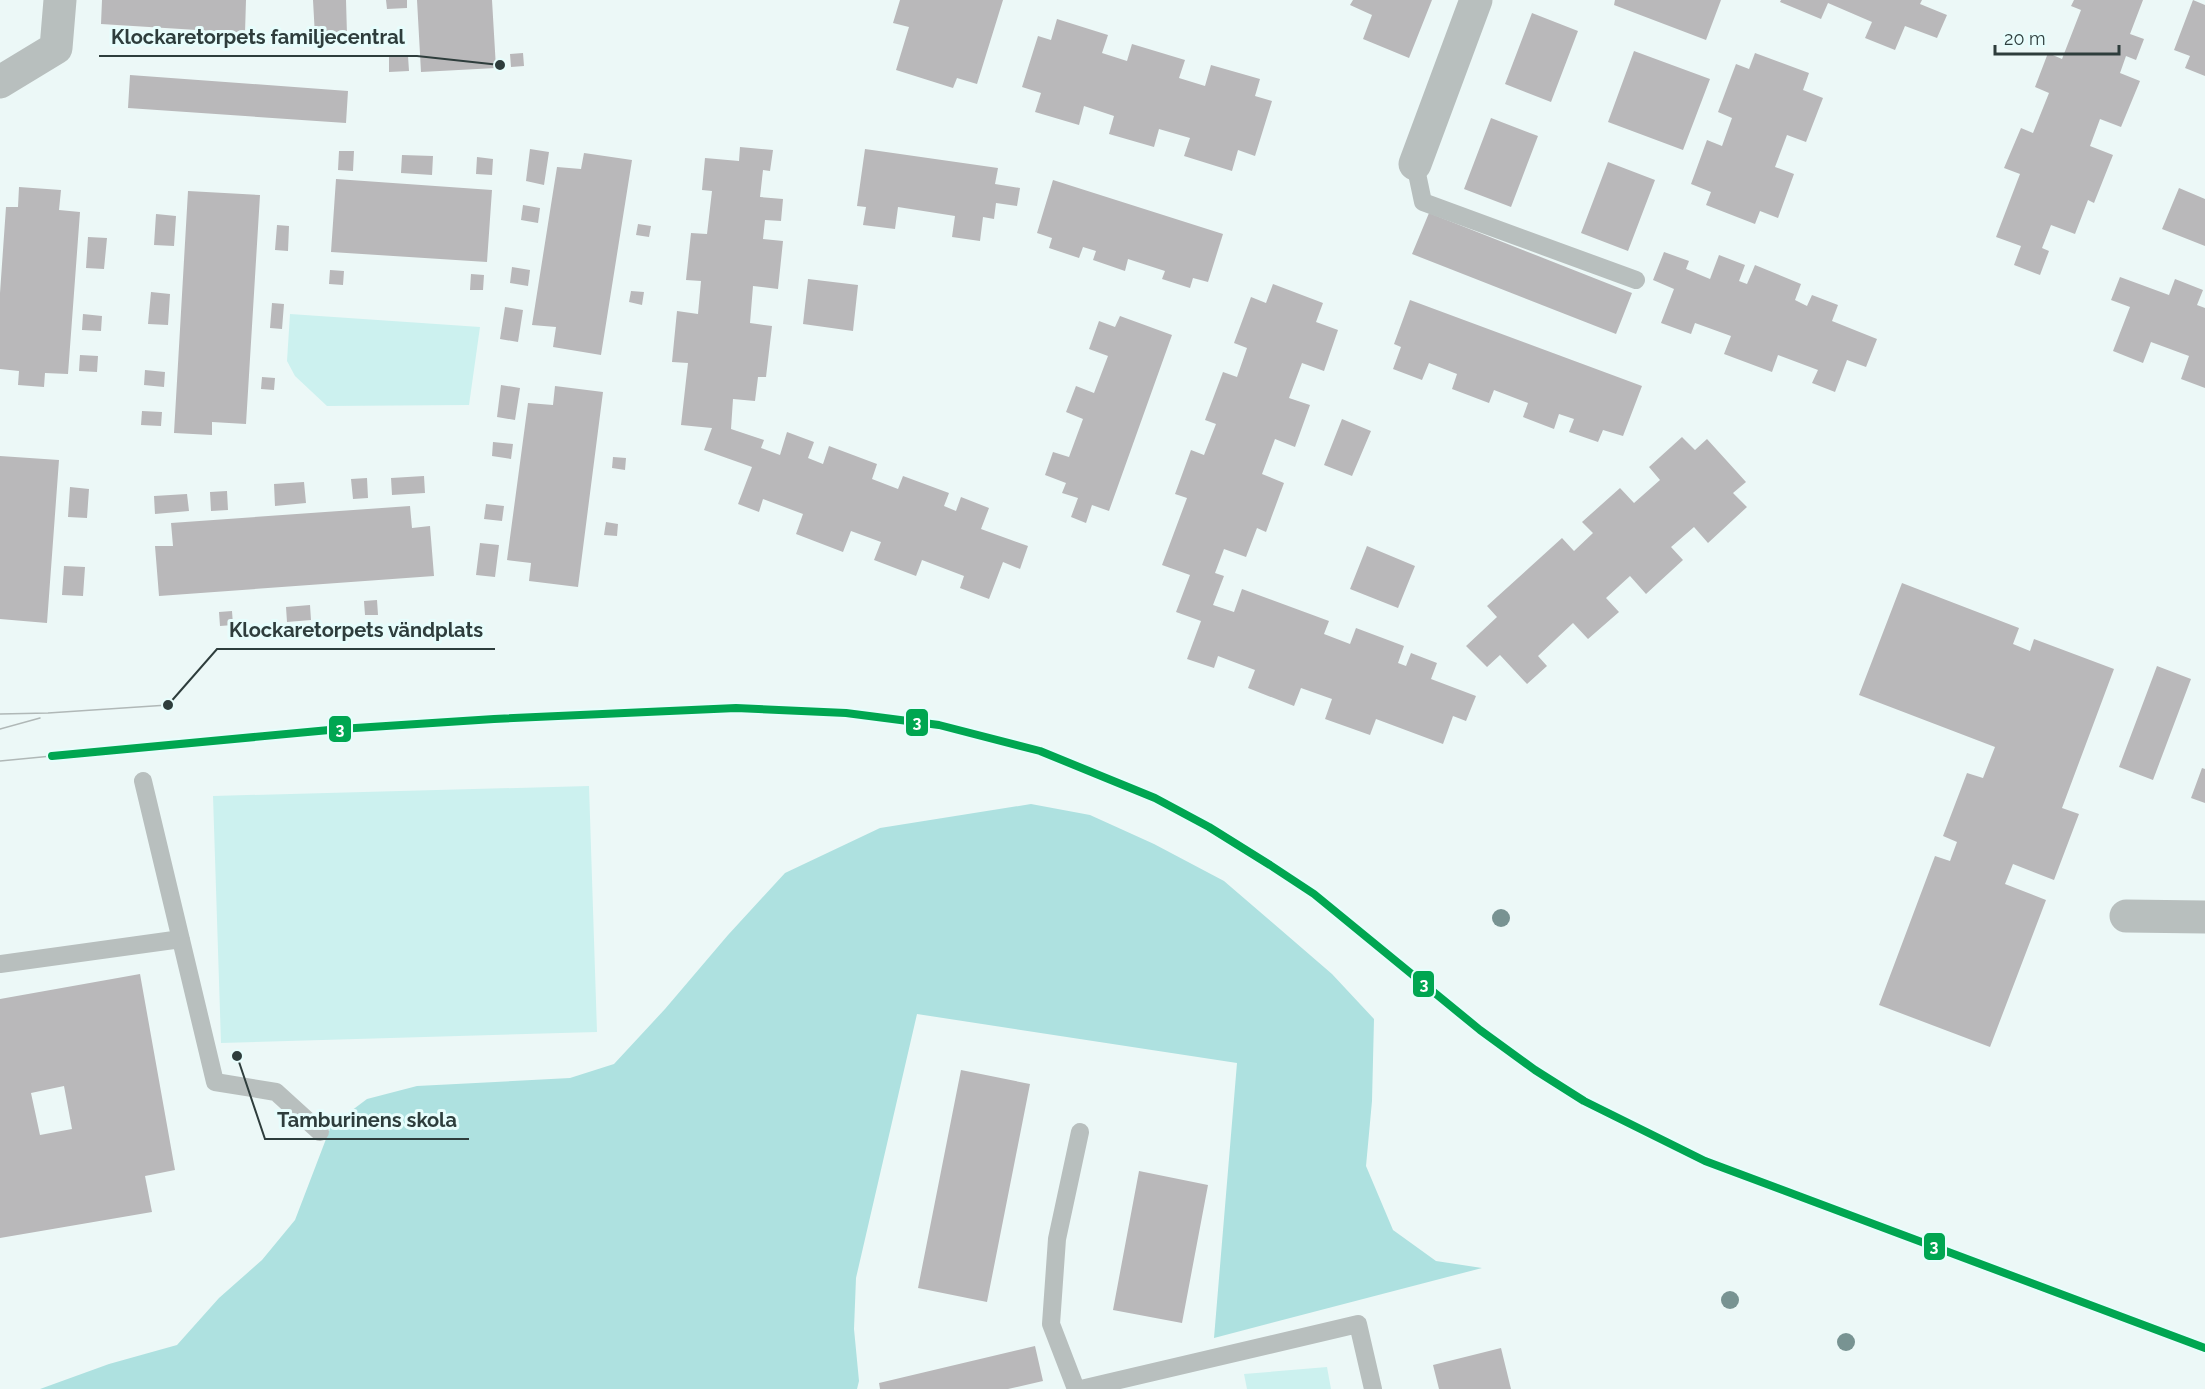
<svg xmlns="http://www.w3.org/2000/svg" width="2205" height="1389" font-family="Raleway,sans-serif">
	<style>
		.green { fill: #ccf1ef }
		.forest { fill: #aee1e0 }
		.building { fill: #b9b8ba; fill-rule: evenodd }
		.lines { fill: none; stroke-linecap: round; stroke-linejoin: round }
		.service { stroke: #b8bfbe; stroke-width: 18 }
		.minor { stroke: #b8bfbe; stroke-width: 33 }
		.tram { stroke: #b0b8b7; stroke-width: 1.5 }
		.tram-1-casing { stroke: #e7fdfc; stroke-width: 12 }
		.tram-1 { stroke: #00a651; stroke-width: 8 }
		.tree { fill: #789392 }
		.leader { fill: none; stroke: #2e3d3c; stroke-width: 2 }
		.callout-dot { fill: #2e3d3c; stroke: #e7fdfc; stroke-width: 2 }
		.callout-label { font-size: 20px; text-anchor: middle; font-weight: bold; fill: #2e3d3c; stroke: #e7fdfc; stroke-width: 6; stroke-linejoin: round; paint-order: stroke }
		.line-badge { stroke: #e7fdfc; stroke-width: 2 }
		.badge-label { font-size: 16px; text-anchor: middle; font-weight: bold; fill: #fff }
	</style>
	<rect width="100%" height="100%" fill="#ecf8f7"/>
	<!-- green -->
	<path class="green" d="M290,314L480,327L469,405L327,406L295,376L287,361Z
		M589,786L597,1032L221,1043L213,796Z
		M1327,1367L1331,1389H1247L1244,1374Z"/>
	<!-- forest -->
	<path class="forest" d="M1031,804L1090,815L1154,844L1224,881L1332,974L1374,1019L1372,1101L1366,1166L1393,1230L1436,1261L1482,1268L1214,1338L1237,1063L917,1014L856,1278L854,1329L859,1381L857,1389H40L109,1364L177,1345L219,1298L262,1260L295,1220L331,1126L367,1099L417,1086L570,1078L614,1064L665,1009L728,935L785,873L880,828Z"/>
	<!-- building -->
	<path class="building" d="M102,0H246L245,33L101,24Z
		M313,0H346L347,35L315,36Z
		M386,0H407V8L387,9Z
		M417,0H492L496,68L421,72Z
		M900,0H1003L977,84L957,78L953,88L896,70L909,27L893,23Z
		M1353,0H1432L1409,58L1363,39L1372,15L1350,5Z
		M1615,0H1721L1706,40L1614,5Z
		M1781,0H1922L1920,4L1947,15L1937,38L1905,26L1895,50L1865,38L1872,22L1828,3L1821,19L1780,2Z
		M2074,0H2143L2130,34L2144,39L2136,60L2126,56L2120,73L2140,81L2121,127L2100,119L2090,146L2113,155L2094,203L2088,200L2075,234L2051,225L2042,248L2049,251L2040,275L2014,265L2021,246L1996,237L2020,174L2004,168L2021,128L2033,133L2049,93L2035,87L2048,53L2062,59L2081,10L2071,6Z
		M2193,0L2205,5V76L2185,68L2190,56L2174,50Z
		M1532,13L1578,31L1551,102L1505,84Z
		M1057,19L1108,35L1102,53L1127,61L1132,44L1185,60L1179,78L1205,86L1211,65L1260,79L1255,96L1272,101L1255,156L1238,150L1232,171L1184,156L1190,138L1159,129L1154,147L1109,134L1114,116L1084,106L1079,125L1035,112L1041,93L1022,87L1038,36L1051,40Z
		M1634,51L1710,79L1683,150L1608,122Z
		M523,53L524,66L511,67L510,54Z
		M1755,53L1809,73L1803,90L1823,98L1806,142L1787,135L1775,167L1794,174L1778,218L1760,211L1755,224L1706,205L1711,192L1691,184L1707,140L1722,146L1732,118L1718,112L1736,64L1749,69Z
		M408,56L409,71L389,72V57Z
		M130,75L348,91L346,123L128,108Z
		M1491,118L1538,136L1511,207L1464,189Z
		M740,147L773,150L770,171L763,170L760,197L783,199L781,221L765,220L763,239L783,241L778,289L753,286L750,323L772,326L766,377H758L755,401L733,399L731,429L764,440L761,448L780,455L787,432L814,442L808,458L823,464L829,446L877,464L872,479L898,489L903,476L949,493L944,506L956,511L961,497L989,508L981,529L1028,546L1020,569L1003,562L989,599L960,588L964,576L922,560L916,576L874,560L881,542L851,531L843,552L796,534L803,514L763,499L759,512L738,504L752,467L704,450L712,428L681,425L688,363L672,362L677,311L698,314L701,281L686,280L691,233L707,234L712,191L702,190L705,158L739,161Z
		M530,149L549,152L544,185L526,181Z
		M865,149L998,168L995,184L1020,188L1017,206L996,203L994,219L983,217L980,241L952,237L955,216L898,207L895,229L863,225L866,207L857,206Z
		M339,151H354L353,171L338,170Z
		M584,153L632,160L601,355L553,347L556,327L532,325L557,167L581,169Z
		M402,155L433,156L432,175L401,173Z
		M477,157L493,159L492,175L476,174Z
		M1608,162L1655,180L1628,251L1581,233Z
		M336,179L492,190L487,262L331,252Z
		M1053,180L1223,234L1208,282L1193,278L1190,288L1162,279L1165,271L1128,259L1125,271L1093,260L1096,251L1083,247L1079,258L1049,248L1052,238L1037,233Z
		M19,187L61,190L59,210L80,212L68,374L45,373L44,387L18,385L19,371L0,369V293L6,207H18Z
		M2179,188L2205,199V246L2162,229Z
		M188,191L260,195L246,424L212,422V435L174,433Z
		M523,205L540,208L538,223L521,220Z
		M1429,213L1632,293L1616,334L1412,254Z
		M156,214L176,216L174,246L154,245Z
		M638,224L651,226L649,237L636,235Z
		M277,225L289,226L288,251L275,250Z
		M88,237L107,238L104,269L86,268Z
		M1664,252L1689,261L1686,269L1710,279L1719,255L1745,265L1739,281L1747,284L1755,265L1801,284L1795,300L1807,306L1812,295L1838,305L1832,321L1877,339L1866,367L1847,360L1835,392L1812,383L1818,370L1778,355L1772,372L1724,354L1731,336L1695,323L1691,334L1661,323L1674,289L1653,280Z
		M512,267L530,270L528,286L510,283Z
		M330,270L344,271L343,285L329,284Z
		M471,274L484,275L483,290H470Z
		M2120,277L2169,295L2175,279L2203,290L2197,305L2205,308V388L2181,379L2189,356L2151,342L2143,363L2113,351L2130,307L2111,300Z
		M808,279L858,285L853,331L803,324Z
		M1273,284L1323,303L1316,322L1338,330L1324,371L1302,363L1289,398L1310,405L1295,447L1275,439L1262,474L1284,483L1266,532L1257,528L1246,557L1224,549L1215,573L1224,576L1213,605L1234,612L1242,589L1329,621L1324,634L1350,644L1356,628L1404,646L1398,663L1406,666L1411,653L1437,663L1431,679L1476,696L1466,721L1453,716L1443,744L1376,719L1370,735L1325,719L1332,699L1301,688L1294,706L1248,688L1255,670L1218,656L1214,668L1187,659L1201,621L1176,612L1190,575L1162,565L1187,498L1175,494L1191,450L1204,455L1216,424L1205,420L1223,372L1237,377L1247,348L1234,343L1251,297L1266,303Z
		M631,291L644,292L642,305L629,302Z
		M151,292L170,294L168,325L148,324Z
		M1410,300L1642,386L1623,436L1603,430L1598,442L1569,432L1574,419L1559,414L1554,429L1523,417L1528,403L1494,390L1489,403L1452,389L1457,374L1429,363L1422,380L1393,369L1401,347L1394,344Z
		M272,303L284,304L282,329L270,328Z
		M505,307L523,310L518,342L500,339Z
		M83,314L102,316L101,331L82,330Z
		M1120,316L1172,335L1109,511L1092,505L1086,523L1071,517L1078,498L1062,493L1066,483L1045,475L1053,452L1069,457L1083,419L1066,412L1076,386L1094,393L1108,356L1089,349L1099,321L1115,327Z
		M80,355L98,356L97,372L79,371Z
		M145,370L165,372L164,387L144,385Z
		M262,377L275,378L274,390L261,389Z
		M501,385L520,388L515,420L497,417Z
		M555,386L603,392L578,587L529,581L531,563L507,560L528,403L553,405Z
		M142,411L162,412L161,426L141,425Z
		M1342,419L1371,431L1352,476L1324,465Z
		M1682,437L1695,450L1707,439L1746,482L1733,493L1747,507L1708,543L1694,527L1671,547L1683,560L1646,594L1630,576L1606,598L1619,612L1588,639L1573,623L1538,656L1547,666L1527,684L1500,655L1487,667L1466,646L1497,617L1487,606L1562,538L1574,551L1593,533L1582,522L1620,488L1634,503L1660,480L1649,467Z
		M493,442L513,444L511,459L492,456Z
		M0,456L59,460L47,623L0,619Z
		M613,457L626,458L625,470L612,468Z
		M424,476L425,493L392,495L391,478Z
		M367,478L368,498L353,499L351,479Z
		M304,482L306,503L275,506L274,484Z
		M70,487L89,489L87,518L68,517Z
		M227,491L228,510L211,511L210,492Z
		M187,494L189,511L155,514L154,496Z
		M486,504L504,506L502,521L484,519Z
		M410,506L412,528L430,526L434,576L159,596L155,546H173L171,523Z
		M606,522L618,524L617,536L604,535Z
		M480,543L499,545L495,577L476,575Z
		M1367,546L1415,566L1398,608L1350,589Z
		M64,566L85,567L83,596L62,595Z
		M1902,583L2019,628L2013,644L2030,651L2034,639L2114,669L2062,808L2079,814L2054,880L2013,864L2005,884L2046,900L1990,1047L1879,1005L1935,856L1950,861L1957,842L1943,836L1967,773L1983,778L1995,747L1859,695Z
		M377,600L378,615H365L364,601Z
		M310,605L311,620L287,622L286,607Z
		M232,611L233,625L220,626L219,612Z
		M2157,666L2191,679L2153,780L2119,767Z
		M2202,768L2205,769V803L2191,798Z
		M140,974L175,1170L145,1176L152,1212L0,1238V999ZM64,1086L72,1129L40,1135L31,1093Z
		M961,1070L1030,1084L987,1302L918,1288Z
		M1139,1171L1208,1185L1182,1323L1113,1310Z
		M1035,1346L1043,1381L1008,1389H880L879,1383Z
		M1501,1348L1511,1389H1439L1433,1365Z"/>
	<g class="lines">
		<!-- service -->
		<path class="service" d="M1415,164L1423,202L1636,280
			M143,781L215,1082L276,1092L320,1132
			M0,964L181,939
			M1076,1389L1051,1324L1057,1239L1080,1132
			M1081,1389L1358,1324L1373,1389"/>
		<!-- minor -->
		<path class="minor" d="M0,82L56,48L60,0
			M1415,164L1476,0
			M2126,916L2205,917"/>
		<!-- tram -->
		<path class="tram" d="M0,714L48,713L168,705
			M0,729L40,718
			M0,761L52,756"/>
		<!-- tram-1 casing -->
		<g class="tram-1-casing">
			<path id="tram-1" d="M52,756L340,729L494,719L736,708L846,713L939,725L1040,751L1155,798L1209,827L1270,865L1314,894L1480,1030L1535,1070L1584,1101L1705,1161L2205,1348"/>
		</g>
		<!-- tram-1 -->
		<use href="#tram-1" class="tram-1"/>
	</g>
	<!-- trees -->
	<g class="tree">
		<circle cx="1501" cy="918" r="9"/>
		<circle cx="1730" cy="1300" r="9"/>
		<circle cx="1846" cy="1342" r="9"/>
	</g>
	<!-- callouts -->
	<path class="leader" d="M500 65L417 56H99M168 705L217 649H495M237 1056L265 1139H469"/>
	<g class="callout-dot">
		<circle cx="500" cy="65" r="6"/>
		<circle cx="168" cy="705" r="6"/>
		<circle cx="237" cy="1056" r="6"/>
	</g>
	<g class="callout-label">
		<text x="258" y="44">Klockaretorpets familjecentral</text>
		<text x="356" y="637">Klockaretorpets vändplats</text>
		<text x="367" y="1127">Tamburinens skola</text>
	</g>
	<g class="line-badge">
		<rect x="905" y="708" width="24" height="29" rx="6" fill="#00a651"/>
		<rect x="328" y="715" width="24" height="28" rx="6" fill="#00a651"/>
		<rect x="1412" y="970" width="23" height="28" rx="6" fill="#00a651"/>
		<rect x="1923" y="1232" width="23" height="29" rx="6" fill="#00a651"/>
	</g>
	<g class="badge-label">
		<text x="917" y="728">3</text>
		<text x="340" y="735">3</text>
		<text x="1424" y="990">3</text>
		<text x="1934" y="1252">3</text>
	</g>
	<!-- scale -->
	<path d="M1995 45v9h124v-9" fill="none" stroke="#2e3d3c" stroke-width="3"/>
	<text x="2004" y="45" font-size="18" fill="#2e3d3c" stroke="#e7fdfc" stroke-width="4.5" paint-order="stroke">20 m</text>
</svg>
